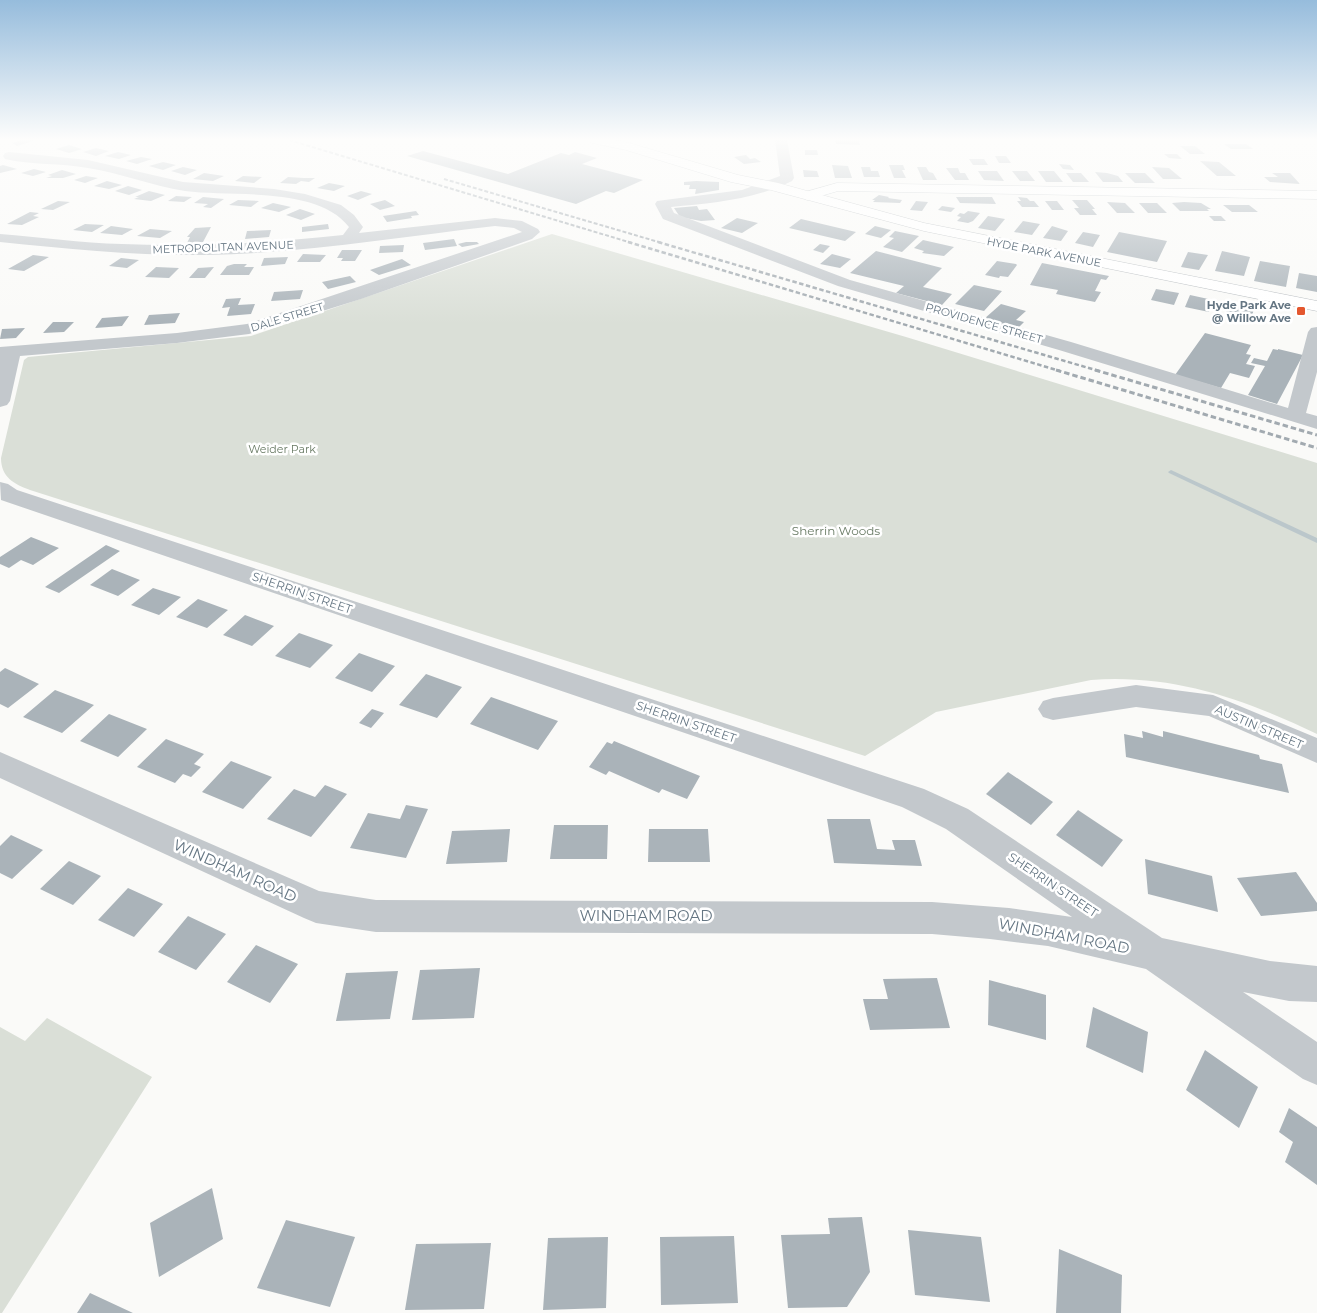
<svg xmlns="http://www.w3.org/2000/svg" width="1317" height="1313" font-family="Montserrat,sans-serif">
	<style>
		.green { fill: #dadfd7 }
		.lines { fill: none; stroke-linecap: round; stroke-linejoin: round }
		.stream { fill: #bbc7cb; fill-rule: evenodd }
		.building { fill: #aab3b9 }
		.secondary-casing { stroke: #b3babf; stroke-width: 1 }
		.primary-casing { stroke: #b5babe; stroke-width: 1 }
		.street { fill: #c3c8cc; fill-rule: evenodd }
		.secondary { fill: #fff; fill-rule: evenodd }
		.primary { fill: #fff; fill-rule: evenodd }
		.rail-far2 { stroke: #a2aab0; stroke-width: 2; stroke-dasharray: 4 2; stroke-linecap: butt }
		.rail-far1 { stroke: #a2aab0; stroke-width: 2.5; stroke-dasharray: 4.5 2.5; stroke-linecap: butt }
		.rail { stroke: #a2aab0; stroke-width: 3; stroke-dasharray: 5.5 3; stroke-linecap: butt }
		.poi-dot { fill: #e4572e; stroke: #fff; stroke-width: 2 }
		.labels { text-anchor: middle; stroke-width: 5; stroke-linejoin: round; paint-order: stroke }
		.far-street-label { font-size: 11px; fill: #657683; stroke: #fff }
		.far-poi-label { font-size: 11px; font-weight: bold; fill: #657683; stroke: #fff; text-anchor: end }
		.far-park-label { font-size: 11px; fill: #687a64; stroke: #fff }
		.park-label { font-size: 12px; fill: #687a64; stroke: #fff }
		.street-label { font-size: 12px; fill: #657683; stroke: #fff }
		.near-street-label { font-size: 15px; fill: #657683; stroke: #fff }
	</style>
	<rect width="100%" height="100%" fill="#fafaf8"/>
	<!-- green -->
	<path class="green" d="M552,234L906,337L1317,463V734C1244,699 1173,674 1091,680L936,712L865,756L30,490C14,484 1,477 1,458L24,360L28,357L251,336Z
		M47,1018L152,1077L2,1313H0V1027L25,1041Z"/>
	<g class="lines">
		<!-- stream -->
		<path class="stream" d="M1171,470L1317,538V543L1169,473L1168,472Z"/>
	</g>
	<!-- building -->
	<path class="building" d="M21,140H30L33,141L17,146L12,143Z
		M835,140H859L860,145L836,144Z
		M1224,144H1246L1253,149H1231Z
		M69,145L82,149L69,153L56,149Z
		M1180,146H1195L1205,154H1190Z
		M96,148L109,151L96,156L83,152Z
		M805,150H817L818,155H805Z
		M423,151L508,174L561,153L569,155L575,152L597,158L582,164L643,180L614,193L606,191L576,204L407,156Z
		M118,152L131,155L119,159L105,156Z
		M1164,154H1177L1182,159L1169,158Z
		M746,155L750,159L755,158L761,162L744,164L734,157Z
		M995,156H1006L1011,163H999Z
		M141,157L152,159L137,164L126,161Z
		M969,159H984L988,165H973Z
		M1200,161L1219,162L1236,176H1217Z
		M163,162L176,165L163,170L149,166Z
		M1059,164L1070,165L1074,170L1063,169Z
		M3,165L17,169L0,173V166Z
		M832,165L848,166L852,178H835Z
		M889,165H903L905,170H902L906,178H894Z
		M183,167L197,170L185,175L171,171Z
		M861,167H870L871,171H878L880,177H864Z
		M917,167H926L929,172L933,173L937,180H923Z
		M1152,167L1169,168L1182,179H1163Z
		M946,168H958L960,173H965L969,180H955Z
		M34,169L46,172L33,176L21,173Z
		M62,170L76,174L63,178H46L52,176L48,175Z
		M803,170L817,171L819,177H804Z
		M978,171H997L1004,181L984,180Z
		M1012,171H1027L1035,181H1020Z
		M1038,171H1054L1063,182H1046Z
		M1095,172L1107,173L1118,176L1123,182H1103Z
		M204,173L224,176L213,181L193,179Z
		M1066,173H1081L1089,182H1073Z
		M1125,173H1145L1155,183H1135Z
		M1272,173H1290L1300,184L1270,182L1264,177H1278Z
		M86,176L98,178L85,183L74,180Z
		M243,176L262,177L254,183L235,181Z
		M288,177L304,178H315L309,182L301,181L296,184L280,183Z
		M107,181L122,185L109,189L94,186Z
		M696,181L719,182V190L695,194L696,189H689L690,185H684V182Z
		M329,183L345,186L334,191L317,188Z
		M128,186L142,190L129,195L115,191Z
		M149,191L165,195L151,201L134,199L139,197H135Z
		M361,191L372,194L358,200L347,196Z
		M879,195L889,197L888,198L902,200L900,203L873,202L875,200H872Z
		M176,196L192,197L184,202L168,201Z
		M203,197L224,199L211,208L203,207L208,204L194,203Z
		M956,197H992L996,204L960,203Z
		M1018,197L1027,198L1030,201H1034L1039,207H1022L1017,201H1021Z
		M238,200L259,201L251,207L229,205Z
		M385,200L395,206L380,210L370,204Z
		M1072,200H1087L1095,209H1092L1097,215H1080L1074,208H1079Z
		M58,201L70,202L53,210L41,209Z
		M916,201L928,202L922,211L910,210Z
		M1045,201H1057L1064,210H1052Z
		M1107,202L1125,203L1135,213H1117Z
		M1184,202L1201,203L1211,209H1207L1209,211H1180L1172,203Z
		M273,203L291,207L279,212L261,208Z
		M1139,203H1157L1167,213H1148Z
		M1223,205H1249L1258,212H1232Z
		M697,206L699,210L707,209L715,220L701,221L680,217L674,208Z
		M942,206L955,208L951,212L938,210Z
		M300,209L315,214L301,220L286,215Z
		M416,211L419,215L411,216L412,218L387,222L383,216Z
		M968,211L980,213L973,221L968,223L957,221L961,217L957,216L960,213L964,214Z
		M30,212L39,213L33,216L39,217L22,225L7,224Z
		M988,216L1005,219L995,231L978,228Z
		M1209,216H1221L1226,221H1214Z
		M737,218L758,223L742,233L721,228Z
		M801,219L856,232L845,241L789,228Z
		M1023,221L1040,224L1032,235L1014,232Z
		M85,224L104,225L92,232L73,230Z
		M328,224L329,229L302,232V227Z
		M111,226L133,229L122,235L100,233Z
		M875,226L891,230L881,238L865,234Z
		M1052,226L1068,231L1061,241L1043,238Z
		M211,227L203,242L187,243L190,237H187L195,228Z
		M150,229L172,231L160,238L137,236Z
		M271,230L269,237L245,239L247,231Z
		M895,231L919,236L902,252L883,247L894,238L889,237Z
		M1083,232L1100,235L1093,247L1075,243Z
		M1119,232L1167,241L1157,262L1107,252Z
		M454,239L457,246L425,250L423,243Z
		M923,240L954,247L944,256L922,253L924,251L914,248Z
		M466,242H477L479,244L462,247L458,244Z
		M820,244L830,246L823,253L813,250Z
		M404,245L403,252L379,253L380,246Z
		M342,250H362L355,261H341L343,258H337Z
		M876,251L942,268L923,287L952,294L942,305L896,293L904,286L850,273Z
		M1222,251L1250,257L1244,276L1215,271Z
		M1188,252L1208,255L1199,270L1181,267Z
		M303,254L326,255L320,262H297Z
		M832,254L851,259L840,268L820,264Z
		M33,255L49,257L24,271L8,269Z
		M288,257L285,264L261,266L264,258Z
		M121,258L139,260L127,268L109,266Z
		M402,259L411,265L379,275L370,270Z
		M997,261L1016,264L1017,265L1008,277L1000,276L999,278L985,275Z
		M1260,261L1290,266L1286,287L1254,281Z
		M1042,263L1109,276L1106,280L1101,279L1095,291L1101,292L1095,302L1056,294L1058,290L1030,285Z
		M234,264H247L244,267H254L249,275H220L227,266Z
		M156,267L179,268L169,278L145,277Z
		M214,267L205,278H189L198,268Z
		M1299,273L1317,276V292L1296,288Z
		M350,276L356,282L328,289L322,282Z
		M974,285L1002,291L984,311L955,304Z
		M1156,289L1179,293L1174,305L1151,300Z
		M303,290L300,299L271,301L274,292Z
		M1190,295L1213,300L1209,312L1185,307Z
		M241,298L238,305L255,304L251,314L227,316L230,307L222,308L226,299Z
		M1229,303L1254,308L1251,321L1225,316Z
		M1001,304L1026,311L1016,320L1024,322L1018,328L984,319Z
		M180,313L175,323L144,325L149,315Z
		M129,316L122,326L95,328L102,318Z
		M53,322H74L64,332L43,333Z
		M25,328L16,338L0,339L2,329Z
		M1205,333L1251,345L1246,354L1251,355L1246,364L1255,366L1249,378L1230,373L1221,388L1175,375Z
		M1273,349L1278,350V349L1303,355L1277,404L1248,395L1265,366L1251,363L1254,358L1267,361Z
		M31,537L59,548L33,565L21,560L9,568L0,564V557Z
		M106,545L120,551L59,593L45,587Z
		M112,569L140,580L118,596L90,585Z
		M153,588L181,597L159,615L131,605Z
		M198,599L228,610L207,628L176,617Z
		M245,615L274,626L252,646L223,635Z
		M299,633L333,645L310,668L275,656Z
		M359,653L395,666L372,692L335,678Z
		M5,668L39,684L8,708L0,704V672Z
		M426,674L462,687L437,718L399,705Z
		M55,690L94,705L62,733L23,717Z
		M491,697L558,721L538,750L470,724Z
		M372,709L384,713L371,728L359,723Z
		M109,714L147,729L118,757L80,741Z
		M1142,731L1163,737V731L1259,755L1260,759L1282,764L1289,793L1126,757L1124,734L1143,738Z
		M166,739L204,754L194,764L201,767L191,777L183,774L175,783L137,767Z
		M614,741L700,776L687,799L662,789L659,793L609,771L606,775L589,767L607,742L612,744Z
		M231,761L272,777L243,809L202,792Z
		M1008,772L1053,802L1031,825L986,794Z
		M325,785L347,794L311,837L267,819L294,789L315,797Z
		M406,805L428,809L406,858L350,848L368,813L400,819Z
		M1078,810L1123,840L1102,867L1056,835Z
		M827,819H870L877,849L895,850L892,840H915L922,866L834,863Z
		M554,825H608L607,859H550Z
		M510,829L507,862L446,864L452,831Z
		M649,829H708L710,862H648Z
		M11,835L43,850L12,879L0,873V846Z
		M1145,859L1212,876L1218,912L1148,894Z
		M69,861L101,876L73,905L40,889Z
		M1296,872L1317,903V911L1261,916L1237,878Z
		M128,888L163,904L134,937L98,920Z
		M188,916L226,934L196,970L158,952Z
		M256,945L298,964L270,1003L227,982Z
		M480,968L474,1018L412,1020L420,970Z
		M398,971L390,1019L336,1021L346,973Z
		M937,978L950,1028L870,1030L863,999H888L883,979Z
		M989,980L1046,995V1040L988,1025Z
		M1093,1007L1148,1032L1143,1073L1086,1047Z
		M1205,1050L1258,1087L1239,1128L1186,1090Z
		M1289,1108L1317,1127V1185L1285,1162L1293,1142L1279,1132Z
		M212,1188L223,1239L159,1277L150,1223Z
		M862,1217L870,1272L847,1307L788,1308L781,1235L830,1234L828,1218Z
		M286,1220L355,1237L330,1307L257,1288Z
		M908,1230L981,1237L990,1302L915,1295Z
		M734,1236L738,1303L661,1305L660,1237Z
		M608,1237L606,1308L543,1310L548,1238Z
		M491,1243L484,1309L405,1310L416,1244Z
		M1059,1249L1122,1275L1121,1313H1056Z
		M90,1293L133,1313H77Z"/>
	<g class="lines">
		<!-- secondary casing -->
		<g class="secondary-casing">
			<path id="secondary" d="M837,183L1317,191V199L838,191L807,200L800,196L802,193Z"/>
		</g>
		<!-- primary casing -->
		<g class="primary-casing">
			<path id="primary" d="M590,140H615L629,143L738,175L778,183L924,223L1317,301V311L924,231L771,190L731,182L626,150L592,143Z"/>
		</g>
		<!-- street -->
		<path class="street" d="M775,140H787L794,178L792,181C753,200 712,203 671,207L674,213L850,280L1071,342L1288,408L1308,332L1311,328L1317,327V372L1306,413L1317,416V429L1059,350L838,286L663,219L655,204L657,201L742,190L780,176Z
			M9,152L88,160L183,182L274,189L305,194L341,205L354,215L363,227L359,233L495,218L522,221L538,229L540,232L532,239L361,299L249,334L177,343L20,356L10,401L7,405L0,407V347L177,333L247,324L522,232L514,228L495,226C400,237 304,253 208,255C138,256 69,249 0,242V234C40,237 81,243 122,244C196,247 269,243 343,235L349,227C318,186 231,197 185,191C152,186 121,173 88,168C61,163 31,165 5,159L3,156L5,153Z
			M0,482L8,484L17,490L924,789L968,809L1162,938L1270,961L1317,966V1002L1289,1001L1243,992L1317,1042V1085L1303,1079L1146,969L1048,946L990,939L932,934L376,932L316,923L304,918L0,778V752L319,891L376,900L932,902L1009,908L1072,917L946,829L902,807L1,500Z
			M1136,685L1213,695L1317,738V763L1209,716L1136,707L1053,720L1043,717L1038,709L1043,701L1053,698Z"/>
		<!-- secondary -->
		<use href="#secondary" class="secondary"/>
		<!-- primary -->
		<use href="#primary" class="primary"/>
		<!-- rail-far2 -->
		<path class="rail-far2" d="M289,140L632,243
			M444,179L662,243"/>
		<!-- rail-far1 -->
		<path class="rail-far1" d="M628,242L1060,371
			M658,242L1099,371"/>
		<!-- rail -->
		<path class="rail" d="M1056,370L1317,448
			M1095,370L1317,435"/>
	</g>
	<!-- sky -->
	<linearGradient id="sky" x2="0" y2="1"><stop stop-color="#96bcdc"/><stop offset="0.43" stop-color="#fdfdfc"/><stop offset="1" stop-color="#fdfdfc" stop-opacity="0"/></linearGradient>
	<rect width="1317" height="324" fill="url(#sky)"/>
	<!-- markers -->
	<rect class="poi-dot" x="1296" y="306" width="10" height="10" rx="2.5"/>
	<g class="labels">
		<!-- far-street labels -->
		<g class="far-street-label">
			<text transform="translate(223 247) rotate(-2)" y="4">METROPOLITAN AVENUE</text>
			<text transform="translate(1044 252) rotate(11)" y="4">HYDE PARK AVENUE</text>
			<text transform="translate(287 317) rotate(-17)" y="4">DALE STREET</text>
			<text transform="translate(984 323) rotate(16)" y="4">PROVIDENCE STREET</text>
		</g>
		<!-- far-poi labels -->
		<g class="far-poi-label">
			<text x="1291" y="309">Hyde Park Ave<tspan x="1291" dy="13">@ Willow Ave</tspan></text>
		</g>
		<!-- far-park labels -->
		<g class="far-park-label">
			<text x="282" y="453">Weider Park</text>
		</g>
		<!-- park labels -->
		<g class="park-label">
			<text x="836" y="535">Sherrin Woods</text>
		</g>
		<!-- street labels -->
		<g class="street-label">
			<text transform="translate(302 593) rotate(19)" y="4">SHERRIN STREET</text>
			<text transform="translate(686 722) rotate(19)" y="4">SHERRIN STREET</text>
			<text transform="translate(1259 727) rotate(23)" y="4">AUSTIN STREET</text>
			<text transform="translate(1053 885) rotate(34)" y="4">SHERRIN STREET</text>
		</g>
		<!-- near-street labels -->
		<g class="near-street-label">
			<text transform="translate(235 871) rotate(24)" y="5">WINDHAM ROAD</text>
			<text x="646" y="921">WINDHAM ROAD</text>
			<text transform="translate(1064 936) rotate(11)" y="5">WINDHAM ROAD</text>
		</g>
	</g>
</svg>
